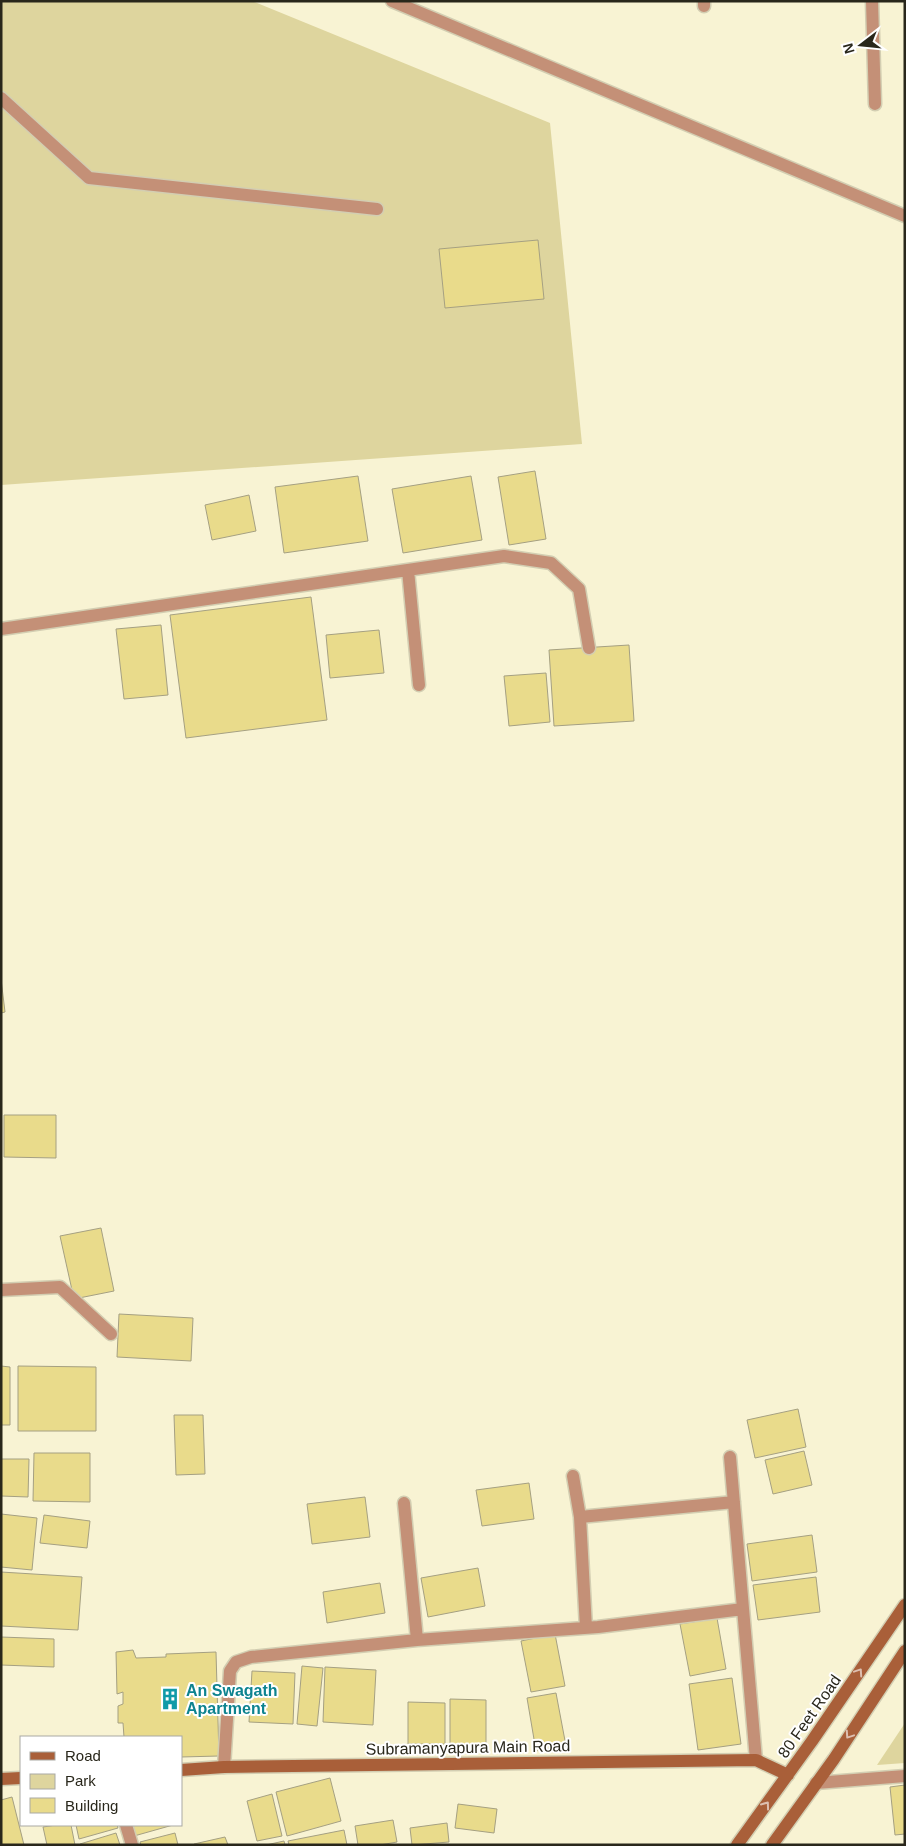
<svg xmlns="http://www.w3.org/2000/svg" width="906" height="1846" font-family="Arial,sans-serif">
	<style>
		.green { fill: #ded59e }
		.building { fill: #e9db8b; stroke: #a5a082 }
		.lines { fill: none; stroke-linecap: round; stroke-linejoin: round }
		.lane-casing { stroke: #d3ceb2; stroke-width: 15 }
		.street-casing { stroke: #d3ceb2; stroke-width: 15 }
		.secondary-casing { stroke: #d3ceb2; stroke-width: 15 }
		.lane { stroke: #c49077; stroke-width: 12 }
		.street { stroke: #c49077; stroke-width: 12 }
		.secondary { stroke: #a95f39; stroke-width: 12 }
		.oneway { stroke: #ddbfb0 }
		.labels { text-anchor: middle; stroke-width: 4; stroke-linejoin: round; paint-order: stroke }
		.culture-label { font-size: 16px; font-weight: bold; fill: #0d838f; stroke: #fff; text-anchor: start }
		.street-label { font-size: 16px; fill: #29271b; stroke: #fff }
	</style>
	<rect width="100%" height="100%" fill="#f8f3d3"/>
	<!-- green -->
	<path class="green" d="M1,1H252L550,123L582,444L1,485Z
		M905,1723V1763L877,1765Z"/>
	<!-- building -->
	<path class="building" d="M538,240L544,299L445,308L439,249Z
		M535,471L546,539L509,545L498,477Z
		M358,476L368,541L284,553L275,487Z
		M471,476L482,540L403,553L392,489Z
		M249,495L256,531L212,540L205,505Z
		M311,597L327,720L186,738L170,615Z
		M161,625L168,695L124,699L116,629Z
		M379,630L384,673L330,678L326,635Z
		M629,645L634,721L554,726L549,650Z
		M546,673L550,722L509,726L504,676Z
		M1,979L5,1012L1,1013Z
		M4,1115H56V1158L4,1157Z
		M101,1228L114,1291L74,1299L60,1236Z
		M119,1314L193,1318L191,1361L117,1357Z
		M1,1366L10,1367V1425H1Z
		M18,1366L96,1367V1431H18Z
		M798,1409L806,1447L755,1458L747,1420Z
		M174,1415H203L205,1474L176,1475Z
		M804,1451L812,1485L773,1494L765,1460Z
		M34,1453H90V1502L33,1501Z
		M1,1459H29L28,1497L1,1496Z
		M529,1483L534,1519L482,1526L476,1490Z
		M365,1497L370,1537L312,1544L307,1504Z
		M1,1514L37,1518L32,1570L1,1567Z
		M44,1515L90,1521L87,1548L40,1543Z
		M812,1535L817,1572L752,1581L747,1544Z
		M478,1568L485,1606L428,1617L421,1578Z
		M1,1572L82,1577L78,1630L1,1626Z
		M816,1577L820,1612L758,1620L753,1585Z
		M380,1583L385,1613L327,1623L323,1592Z
		M717,1618L726,1669L690,1676L680,1624Z
		M555,1634L565,1686L531,1692L521,1641Z
		M1,1637L54,1639V1667L1,1665Z
		M133,1650L136,1658L166,1657V1654L216,1652L219,1756L181,1757V1737H124L123,1723H118V1706L123,1704V1692L117,1694L116,1652Z
		M302,1666L323,1668L317,1726L297,1724Z
		M325,1667L376,1670L373,1725L323,1722Z
		M252,1671L295,1673L293,1724L249,1722Z
		M732,1678L741,1744L698,1750L689,1684Z
		M556,1693L566,1746L536,1751L527,1698Z
		M450,1699L486,1700V1747H450Z
		M408,1702L445,1703V1744H408Z
		M330,1778L341,1821L287,1836L276,1792Z
		M905,1785V1834L895,1835L890,1787Z
		M272,1794L282,1836L257,1841L247,1801Z
		M12,1797L24,1845H1V1800Z
		M458,1804L497,1809L494,1833L455,1828Z
		M393,1820L397,1842L380,1845H358L355,1826Z
		M447,1823L449,1842L412,1845L410,1828Z
		M56,1825H71L75,1845H47L43,1827Z
		M76,1825H117L118,1828L79,1839Z
		M131,1825H173L134,1836Z
		M344,1830L347,1845H289L288,1841Z
		M116,1833L120,1845H80V1844Z
		M175,1833L178,1845H141L140,1842Z
		M225,1837L228,1845H194V1844Z
		M284,1841L285,1845H266Z"/>
	<g class="lines">
		<!-- lane casing -->
		<g class="lane-casing">
			<path id="lane" d="M408,570L419,685
				M1,629L504,556L551,563L579,589L589,648"/>
		</g>
		<!-- street casing -->
		<g class="street-casing">
			<path id="street" d="M392,1L905,216
				M872,1L875,104
				M704,6V1
				M1,98L89,178L377,209
				M1,1290L60,1287L111,1334
				M730,1457L756,1760
				M573,1476L580,1517L586,1628
				M404,1503L417,1640
				M580,1517L734,1502
				M224,1767L230,1671L236,1662L251,1657L417,1640L598,1627L743,1609
				M816,1783L905,1776
				M126,1825L132,1845"/>
		</g>
		<!-- secondary casing -->
		<g class="secondary-casing">
			<path id="secondary" d="M181,1770L224,1767L756,1760L788,1775
				M1,1779L21,1778
				M737,1845L812,1741L905,1605
				M772,1845L834,1759L905,1651"/>
		</g>
		<!-- lane -->
		<use href="#lane" class="lane"/>
		<!-- street -->
		<use href="#street" class="street"/>
		<!-- secondary -->
		<use href="#secondary" class="secondary"/>
	</g>
	<!-- one-way arrows -->
	<defs><path id="oneway-chevron" d="M-2-3.5L2.5 0L-2 3.5" fill="none" stroke-width="1.6" stroke-linecap="round" stroke-linejoin="round" transform="scale(1.25)"/></defs>
	<g class="oneway">
		<use href="#oneway-chevron" transform="translate(859 1672) rotate(-56)"/>
		<use href="#oneway-chevron" transform="translate(849 1735) rotate(124)"/>
		<use href="#oneway-chevron" transform="translate(766 1805) rotate(-54)"/>
	</g>
	<!-- icons -->
	<defs>
		<g id="building-bare" transform="scale(1.725)"><path d="M-4-6H4V6H1V3H-1V6H-4ZM-2.5-4.3h1.7v1.8h-1.7ZM.8-4.3h1.7v1.8H.8ZM-2.5-1h1.7V.8h-1.7ZM.8-1h1.7V.8H.8Z" fill="#0f9aa8" stroke="#fff" stroke-width="2.5" paint-order="stroke"/></g>
	</defs>
	<g fill-rule="evenodd">
		<use href="#building-bare" x="170" y="1699"/>
	</g>
	<g class="labels">
		<!-- culture labels -->
		<g class="culture-label">
			<text x="186" y="1696">An Swagath<tspan x="186" dy="18">Apartment</tspan></text>
		</g>
		<!-- street labels -->
		<g class="street-label">
			<text transform="translate(809 1716) rotate(-55)" y="6">80 Feet Road</text>
			<text transform="translate(468 1747) rotate(-1)" y="6">Subramanyapura Main Road</text>
		</g>
	</g>
	<!-- border -->
	<rect width="906" height="1846" fill="none" stroke="#29271b" stroke-width="5"/>
	<!-- legend -->
	<rect x="20" y="1736" width="162" height="90" fill="#ffffff" stroke="#a9a9a4"/>
	<rect x="30" y="1752" width="25" height="8" fill="#a95f39" stroke="#a9a9a4"/>
	<text x="65" y="1761" font-size="15" fill="#29271b">Road</text>
	<rect x="30" y="1774" width="25" height="15" fill="#ded59e" stroke="#a9a9a4"/>
	<text x="65" y="1786" font-size="15" fill="#29271b">Park</text>
	<rect x="30" y="1798" width="25" height="15" fill="#e9db8b" stroke="#a9a9a4"/>
	<text x="65" y="1811" font-size="15" fill="#29271b">Building</text>
	<!-- north arrow -->
	<g transform="translate(861 45) rotate(254)" stroke="#ffffff" stroke-width="4" paint-order="stroke">
	<path d="M0-4L9 19L0 12L-9 19Z" fill="#29271b"/>
	<text y="-8" font-size="14" font-weight="bold" text-anchor="middle" fill="#29271b">N</text>
	</g>
</svg>
